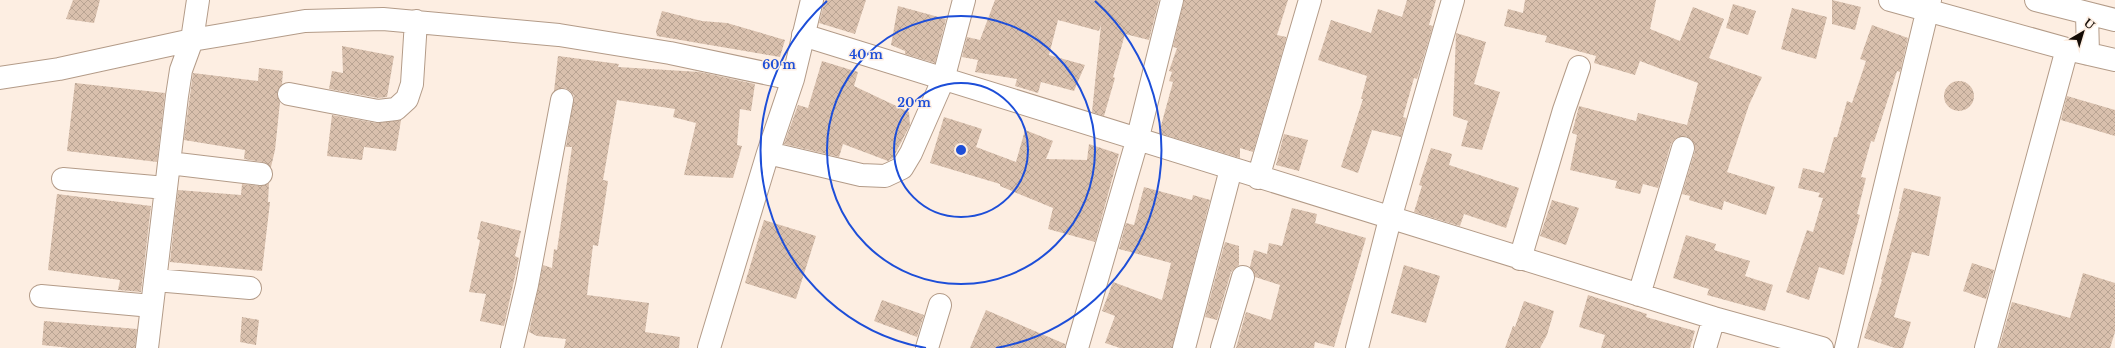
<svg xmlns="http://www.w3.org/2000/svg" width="2115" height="348" font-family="'Libre Baskerville',serif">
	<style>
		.building { fill: url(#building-cross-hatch) }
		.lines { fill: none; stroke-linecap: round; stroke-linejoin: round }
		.minor-casing { stroke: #b39b88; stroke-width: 24 }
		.minor { stroke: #fff; stroke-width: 22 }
		.ring { fill: none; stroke: #1d4ed8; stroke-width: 2 }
		.centre { fill: #1d4ed8; stroke: #fdeee2; stroke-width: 2 }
		.ring-label { font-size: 12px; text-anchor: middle; font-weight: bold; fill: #1d4ed8; stroke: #fdeee2; stroke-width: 3; stroke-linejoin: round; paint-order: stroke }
	</style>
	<defs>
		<pattern id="building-cross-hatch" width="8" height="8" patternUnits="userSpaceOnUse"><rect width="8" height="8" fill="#d9c0ad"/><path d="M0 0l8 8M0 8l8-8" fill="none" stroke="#b9a493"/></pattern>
	</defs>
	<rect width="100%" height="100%" fill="#fdeee2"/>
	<!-- building -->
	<path class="building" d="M73,0H100L94,23L66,19Z
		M825,0H866L855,34L819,23Z
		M995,0H1159L1149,40L1125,34L1113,77L1115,78L1104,116L1092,112L1101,25L1099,31L1058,20L1049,55L1085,65L1074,91L1041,82L1038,93L1015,86L1017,79L975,72L978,60L962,57L967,37L980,40Z
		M1184,0H1288L1277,35L1286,37V39L1253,152L1240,148V158L1159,133L1173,82L1169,81L1172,72L1169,71L1177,48L1173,47Z
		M1407,0H1436L1429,25L1433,26L1417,79L1414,78L1403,117L1406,118L1401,137L1372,130L1358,173L1341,167L1363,99H1361L1367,76L1318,60L1331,20L1371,33L1378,9L1402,17Z
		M1525,0H1656L1650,29L1680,41L1693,7L1724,19L1709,58L1762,77L1749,105L1727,172L1775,187L1766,215L1724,201L1722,210L1689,200L1690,196L1682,194L1695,151L1692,140L1686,136L1675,139L1671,144L1658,188L1643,184L1640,194L1615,188L1617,181L1570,170L1577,135L1572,133L1579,106L1636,121L1638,113L1687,125L1698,83L1640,61L1635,75L1594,63L1596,56L1545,42L1547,36L1504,26L1508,9L1523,13Z
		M1832,0L1861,7L1855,30L1832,24Z
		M1733,4L1756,11L1748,35L1726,28Z
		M898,6L946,19L935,63L905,54V51L891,45Z
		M1792,8L1827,17L1816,59L1781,49Z
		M662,11L702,21L727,23L785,40L780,57L657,36L656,31Z
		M1872,25L1908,38L1900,72L1897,71L1874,142L1871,141L1861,177L1866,178L1857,214L1860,215L1844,275L1819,267L1809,300L1786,292L1807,230L1813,232L1823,198L1818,197L1820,193L1798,188L1803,168L1824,173L1834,137H1837L1847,101L1852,103L1866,61L1860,59Z
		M1456,33L1486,42L1474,84L1500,92L1482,150L1461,146L1468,121L1453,116Z
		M342,46L394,56L387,97L378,98L329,89L332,71L343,73Z
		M558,56L619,64L618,67L700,72L755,84L751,111L740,109L737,145L742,146L733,178L684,175L696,123L673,117L675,109L617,100L603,180L608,181L598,246L593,245L587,295L649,303L645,332L680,337L679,348H564L566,339L537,336L529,332L543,265L552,268L554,249L557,250L572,147H566L574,96L570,91L565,88L554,91Z
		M822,61L858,72L854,86L909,112L910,125L893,158L888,161L843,144L839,157L784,144L798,105L808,108Z
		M259,68L283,71L282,84L277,92L280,102L275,150L271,167L263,162L244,159L245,150L184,140L193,73L258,81Z
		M1944 96a15 15 0 1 1 30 0a15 15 0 1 1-30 0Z
		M75,83L165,93L157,162L67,151Z
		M2067,96L2115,110V136L2061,120Z
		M332,115L376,123L401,120L396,151L364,147L362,160L327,156Z
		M944,117L982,129L976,147L1016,162L1025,130L1053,141L1046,159L1087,160L1089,144L1119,154L1095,242L1048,229L1053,208L1000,186V184L930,163Z
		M1284,134L1308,140L1299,171L1276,165Z
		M1431,148L1452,154L1449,165L1519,188L1506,228L1464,214L1460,226L1414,212L1422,186L1419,185Z
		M269,183L268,202H270L262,271L170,262L178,190L241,195L242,184L260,186Z
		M1144,187L1192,200L1193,195L1210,200L1172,348H1120L1105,343L1115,316L1102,311L1113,282L1162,300L1171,263L1119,249L1126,223L1134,225Z
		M1904,188L1941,197L1929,256L1912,252L1894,317L1911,322L1903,348H1895L1864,338L1882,280L1881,279L1900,209H1899Z
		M57,194L151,206L141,292L118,290L120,280L48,270Z
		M1552,200L1579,208L1566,245L1540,236Z
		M1292,208L1317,214L1315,223L1366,238L1334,347L1315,342L1314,348H1236L1246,312L1271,320L1280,285L1255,277L1250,267L1254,250L1267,254L1269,243L1282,246Z
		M764,220L816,236L796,299L745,283Z
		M481,221L521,231L515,256L519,258L504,326L480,321L486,294L469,292L480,240L477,239Z
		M1686,235L1716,244L1714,250L1750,261L1745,276L1773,285L1765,311L1707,295L1709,289L1673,278Z
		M1225,242L1239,246V265L1231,272L1217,320L1205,317Z
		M1972,263L1994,270L1986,299L1963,291Z
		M1404,265L1440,276L1426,323L1391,313Z
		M2083,273L2115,283V332L2110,348H1999L2012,302L2070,318Z
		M1588,295L1647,314L1646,317L1695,331L1690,348H1601L1605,335L1579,327Z
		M882,300L924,315L917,337L874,321Z
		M1524,301L1554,311L1547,335L1540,348H1505L1513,326L1515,327Z
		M986,310L1065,344V348H970Z
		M242,317L259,320L256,345L240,342Z
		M44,321L137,329L135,348H70L42,345Z"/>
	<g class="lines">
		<!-- minor casing -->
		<g class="minor-casing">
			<path id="minor" d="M1890,0L2067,49L2115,60
				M2036,0L2115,20
				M2087,14L2088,54
				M803,35L1714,318L1822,348
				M0,78L59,69L192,40L305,21L383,19L559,35L670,53L793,79
				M289,94L378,111L396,109L407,99L412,84L416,21
				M768,153L861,175L885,176L902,168L911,153L943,80L964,0
				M169,163L261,174
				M1258,178L1310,0
				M63,179L166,188
				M1520,259L1564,110L1579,67
				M155,280L250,288
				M1639,295L1683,148
				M41,296L152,306
				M147,348L177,96L181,70L192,40L198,0
				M512,348L527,285L562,100
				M709,348L768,153L793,79L812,0
				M927,348L940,305
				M1077,348L1137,141L1172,0
				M1184,348L1231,169
				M1222,348L1243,277
				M1357,348L1390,219L1453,0
				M1705,348L1714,318
				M1846,348L1930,0
				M1986,348L2067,49"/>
		</g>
		<!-- minor -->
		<use href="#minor" class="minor"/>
	</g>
	<!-- distance rings -->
	<g class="ring">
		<circle cx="961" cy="150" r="67"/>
		<circle cx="961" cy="150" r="134"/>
		<path d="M926 348A201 201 0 0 1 827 1M1095 1A201 201 0 0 1 996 348"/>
	</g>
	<circle cx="961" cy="150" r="6" class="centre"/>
	<g class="ring-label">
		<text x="866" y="59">40 m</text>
		<text x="779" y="69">60 m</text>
		<text x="914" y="107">20 m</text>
	</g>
	<!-- north arrow -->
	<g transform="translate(2083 32) rotate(38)" stroke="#fdeee2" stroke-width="3" paint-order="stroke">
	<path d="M0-3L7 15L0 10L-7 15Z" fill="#140c06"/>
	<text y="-6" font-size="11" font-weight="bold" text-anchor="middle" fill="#140c06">U</text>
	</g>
</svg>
